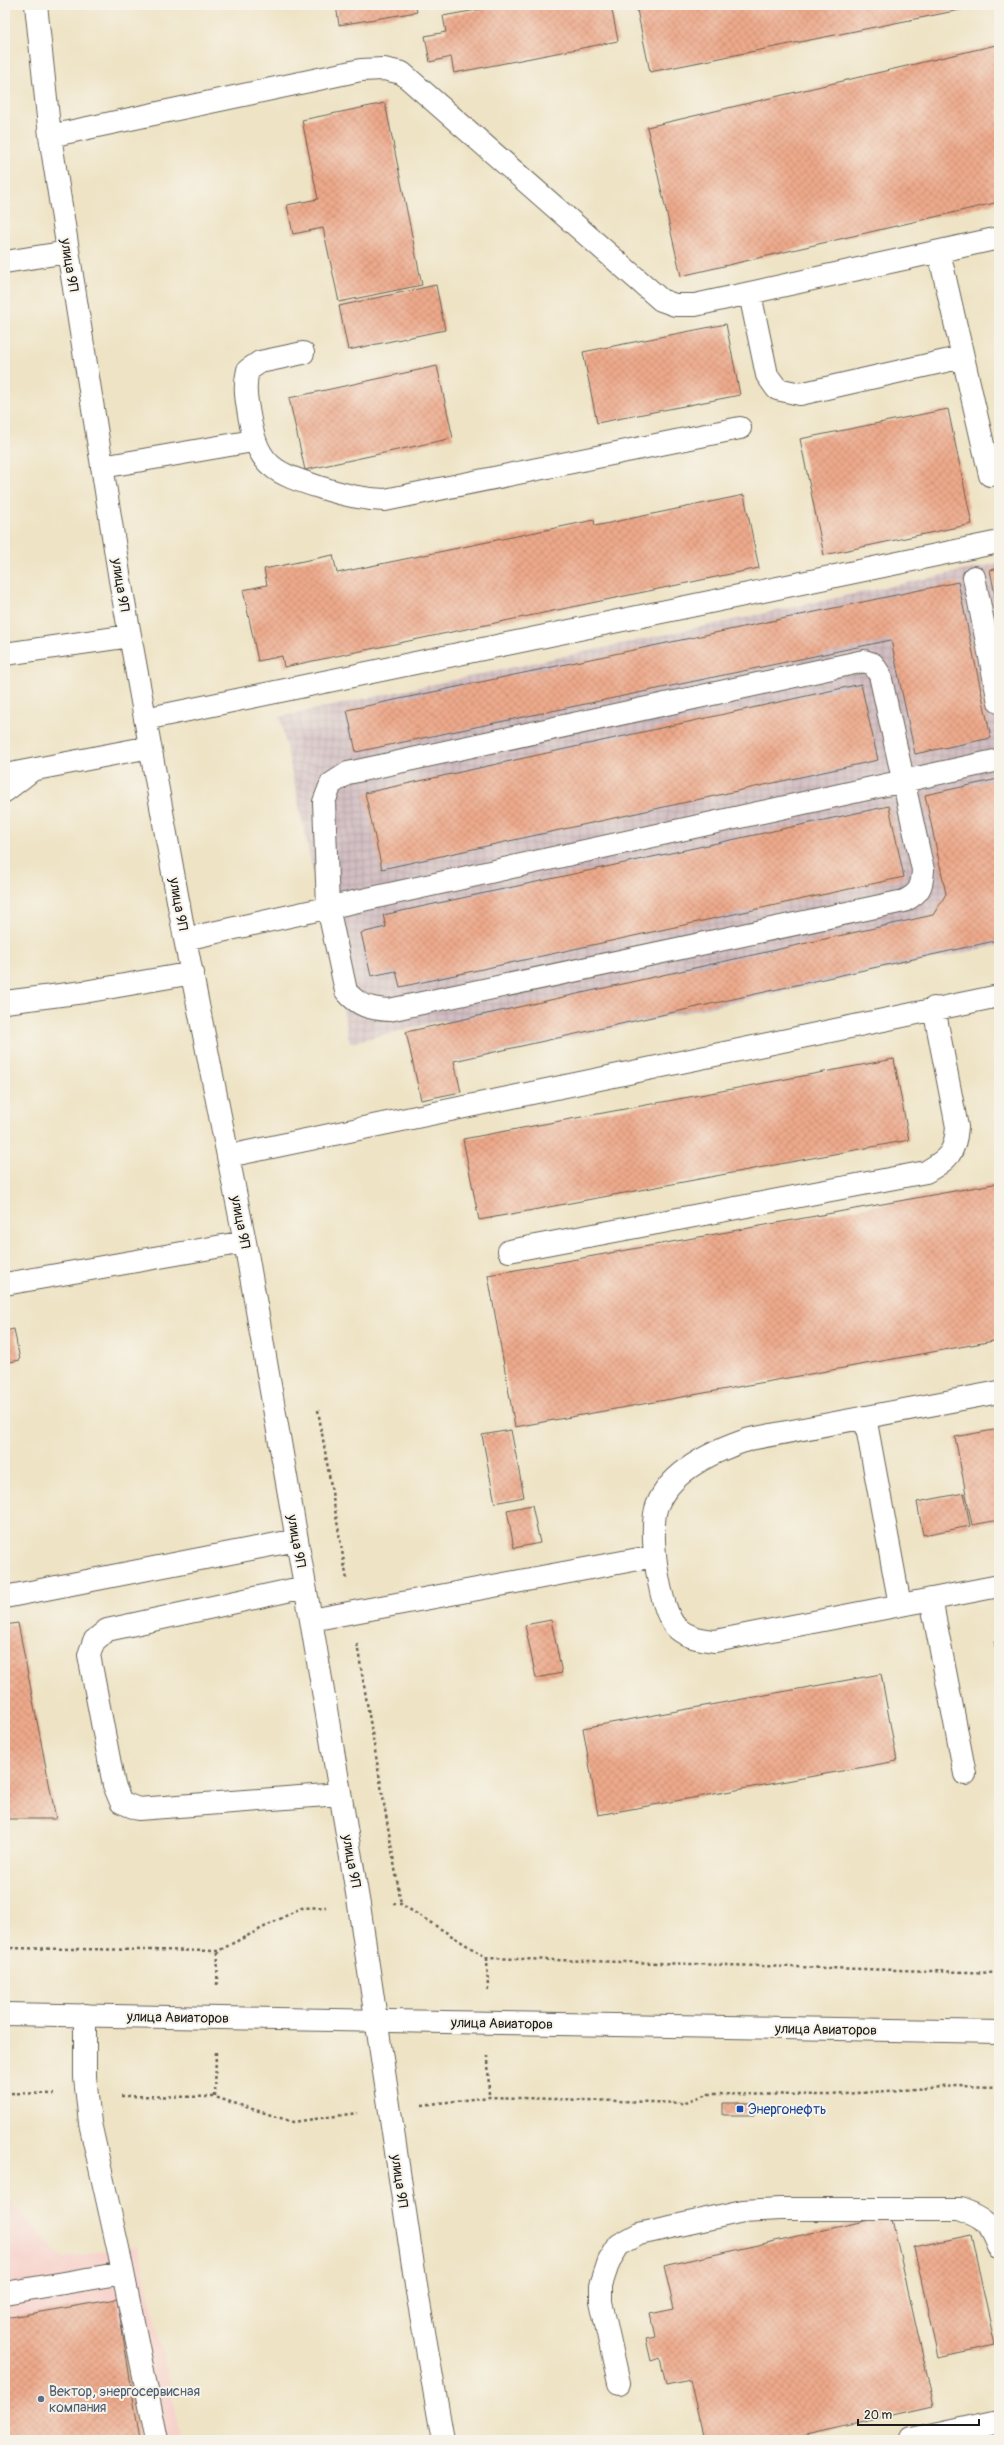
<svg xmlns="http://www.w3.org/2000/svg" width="1004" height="2445" font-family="Pangolin,sans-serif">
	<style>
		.built { fill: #f7d0ca }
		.industrial { fill: url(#industrial-grid) }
		.building { fill: url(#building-cross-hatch) }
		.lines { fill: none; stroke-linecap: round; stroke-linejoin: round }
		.minor-casing { stroke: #666257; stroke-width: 24 }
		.major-casing { stroke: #666257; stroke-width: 24 }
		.path { stroke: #666257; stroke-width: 2.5; stroke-dasharray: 3 3; stroke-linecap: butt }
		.minor { stroke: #fff; stroke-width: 22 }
		.major { stroke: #fff; stroke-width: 22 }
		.transit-dot { fill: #1a4fb4; stroke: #f7f3e8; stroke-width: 1.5 }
		.service-dot { fill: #5c6f8a; stroke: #f7f3e8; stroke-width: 1.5 }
		.labels { text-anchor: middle; stroke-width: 4; stroke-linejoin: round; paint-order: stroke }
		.street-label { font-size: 14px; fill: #1c1c1c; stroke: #f7f3e8 }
		.transit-label { font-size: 14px; fill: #164399; stroke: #f7f3e8; text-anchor: start }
		.service-label { font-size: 14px; fill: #4e5e75; stroke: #f7f3e8; text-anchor: start }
	</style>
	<defs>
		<pattern id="industrial-grid" width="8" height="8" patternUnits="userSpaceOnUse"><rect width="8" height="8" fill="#d2bec2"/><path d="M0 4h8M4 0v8" fill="none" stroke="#b4a3a6"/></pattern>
		<pattern id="building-cross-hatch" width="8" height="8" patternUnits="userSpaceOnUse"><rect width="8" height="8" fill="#eda98b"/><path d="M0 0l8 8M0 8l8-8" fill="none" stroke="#cb9177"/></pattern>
	</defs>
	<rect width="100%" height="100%" fill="#f7f3e8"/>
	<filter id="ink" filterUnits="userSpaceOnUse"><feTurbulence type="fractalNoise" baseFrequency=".025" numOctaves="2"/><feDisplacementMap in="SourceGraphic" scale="8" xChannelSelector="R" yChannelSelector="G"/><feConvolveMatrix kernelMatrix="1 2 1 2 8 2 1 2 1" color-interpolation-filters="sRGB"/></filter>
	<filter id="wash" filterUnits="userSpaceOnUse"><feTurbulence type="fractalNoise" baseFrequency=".012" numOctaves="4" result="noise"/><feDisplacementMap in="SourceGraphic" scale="16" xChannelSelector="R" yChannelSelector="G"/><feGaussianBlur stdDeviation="0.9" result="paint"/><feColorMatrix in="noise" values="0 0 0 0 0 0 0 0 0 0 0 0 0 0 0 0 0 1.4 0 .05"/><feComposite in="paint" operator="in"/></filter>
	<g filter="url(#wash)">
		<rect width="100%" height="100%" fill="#eee3c5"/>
		<!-- built -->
		<path class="built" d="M5,2197L63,2258L138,2245L181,2440H5Z"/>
		<!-- industrial -->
		<path class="industrial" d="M999,563V945L455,1062L445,1020L350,1043L280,717Z"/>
		<g id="blocks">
			<!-- building -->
			<path class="building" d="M336,5H415L417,12L339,25Z
				M504,5H611L618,41L454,73L451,57L430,62L425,36L446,32L443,16Z
				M636,5H980V6L650,72Z
				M996,45L999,56V202L681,276L647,127Z
				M385,103L422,285L339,302L323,228L293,234L287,205L318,199L302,120Z
				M436,285L445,330L348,350L339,306Z
				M726,324L740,395L597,423L583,352Z
				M437,366L453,438L305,470L289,398Z
				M948,409L972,524L824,555L800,439Z
				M744,495L759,568L284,667L282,656L258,661L243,590L267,585L264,569L333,555L337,573L594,520L595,526Z
				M999,568V610H998L990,570Z
				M958,582L991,738L915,754L891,640L356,752L347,710Z
				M861,684L878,760L382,869L365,793Z
				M998,779L999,940L454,1061L461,1092L421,1100L406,1032L933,915L946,894L925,795Z
				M889,806L904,877L400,987L396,971L371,976L361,933L386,927L383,915Z
				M894,1059L909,1140L479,1220L463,1139Z
				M999,1183V1340L515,1427L488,1275Z
				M14,1329L20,1360L5,1363V1331Z
				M999,1429V1520L972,1525L955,1437Z
				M511,1430L524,1497L495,1503L482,1435Z
				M964,1493L970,1526L923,1535L917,1502Z
				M532,1505L540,1543L514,1548L507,1510Z
				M551,1620L562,1673L536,1678L525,1625Z
				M18,1623L56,1819H5V1625Z
				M999,1640V1662H998L994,1641Z
				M881,1674L897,1761L598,1815L583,1728Z
				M723,2103H753L754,2115H723Z
				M891,2215L934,2406L785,2440H704L690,2380L666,2385L660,2358L651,2361L646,2339L655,2337L650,2314L674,2309L664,2266Z
				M971,2235L995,2345L938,2357L914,2247Z
				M117,2299L140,2440H5V2318Z"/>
		</g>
	</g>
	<g filter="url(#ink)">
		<use href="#blocks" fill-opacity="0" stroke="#666257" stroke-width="1"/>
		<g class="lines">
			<!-- minor casing -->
			<g class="minor-casing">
				<path id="minor" d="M36,5L50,136L120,580L185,939L245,1242L311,1620L359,1905L417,2292L443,2440
					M50,136L361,70L384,69L402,73L661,300L675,305H695L999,238
					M939,252L990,475
					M5,262L68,252
					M750,294L767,375L777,389L800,394L963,357
					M303,353L260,362L248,370C244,386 246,398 249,415C258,468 275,473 322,488C345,495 361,499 385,500L740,428
					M102,467L253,441
					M974,577L999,702
					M5,654L130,636
					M864,661L873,664L880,675L923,870C922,887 920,893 904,901L389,1010C371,1009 358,1006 346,991L328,907L324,802L331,784L348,773Z
					M145,719L999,542
					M5,775L150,747
					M5,791L31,771
					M185,939L999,760
					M5,1002L84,992L193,973
					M228,1156L999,996
					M509,1251L926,1172C948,1159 955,1154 957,1127L934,1008
					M5,1284L245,1242
					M999,1392L750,1439C716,1450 671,1470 657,1506C648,1529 659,1614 678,1629C689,1638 701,1639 715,1641L999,1586
					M865,1417L900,1605
					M305,1587L107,1630L94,1641L89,1655L114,1785L121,1802L138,1809L340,1794
					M5,1597L297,1540
					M931,1599L965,1774
					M311,1620L655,1556
					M85,2015V2077L90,2123L118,2248L157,2440
					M5,2293L123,2273
					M619,2383L601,2302V2285L609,2261L619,2245L639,2234L743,2211L780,2209H960C986,2218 989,2222 999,2247
					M912,2440L999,2421"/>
			</g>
			<!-- major casing -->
			<g class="major-casing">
				<path id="major" d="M5,2014L999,2032"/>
			</g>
			<!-- path -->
			<path class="path" d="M318,1410L347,1580
				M357,1644L401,1904
				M393,1904H401L487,1958L999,1973
				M5,1948L218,1951L301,1908L326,1907
				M487,1958L488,1990
				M217,1985L218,1952
				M488,2055L489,2097
				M5,2093L54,2094
				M121,2096L215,2097L293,2122L357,2113
				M215,2097L216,2050
				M422,2105L489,2097L683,2103L707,2094L831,2095L956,2086L999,2087"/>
			<!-- minor -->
			<use href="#minor" class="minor"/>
			<!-- major -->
			<use href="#major" class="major"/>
		</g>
	</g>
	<!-- markers -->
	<rect class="transit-dot" x="736" y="2105" width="8" height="8" rx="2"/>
	<circle class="service-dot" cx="41" cy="2399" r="4"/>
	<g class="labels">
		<!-- street labels -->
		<g class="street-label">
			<text transform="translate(70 265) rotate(81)" y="5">улица 9П</text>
			<text transform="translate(121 585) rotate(81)" y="5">улица 9П</text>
			<text transform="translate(179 904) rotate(80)" y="5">улица 9П</text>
			<text transform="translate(241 1222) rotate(79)" y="5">улица 9П</text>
			<text transform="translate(297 1541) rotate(80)" y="5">улица 9П</text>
			<text transform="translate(352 1861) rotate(80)" y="5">улица 9П</text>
			<text transform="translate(178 2017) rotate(1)" y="5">улица Авиаторов</text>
			<text transform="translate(502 2023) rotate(1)" y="5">улица Авиаторов</text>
			<text transform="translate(826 2029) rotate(1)" y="5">улица Авиаторов</text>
			<text transform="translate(400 2181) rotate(82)" y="5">улица 9П</text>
		</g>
		<!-- transit labels -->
		<g class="transit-label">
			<text x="748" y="2114">Энергонефть</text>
		</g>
		<!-- service labels -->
		<g class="service-label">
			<text x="49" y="2396">Вектор, энергосервисная<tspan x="49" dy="16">компания</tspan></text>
		</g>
	</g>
	<!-- margin -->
	<rect width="1004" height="2445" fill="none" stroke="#f7f3e8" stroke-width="20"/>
	<!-- scale -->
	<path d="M858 2419v6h121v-6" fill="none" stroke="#1c1c1c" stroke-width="2"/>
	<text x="864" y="2419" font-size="12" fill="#1c1c1c" stroke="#f7f3e8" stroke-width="3" paint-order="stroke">20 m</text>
</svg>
